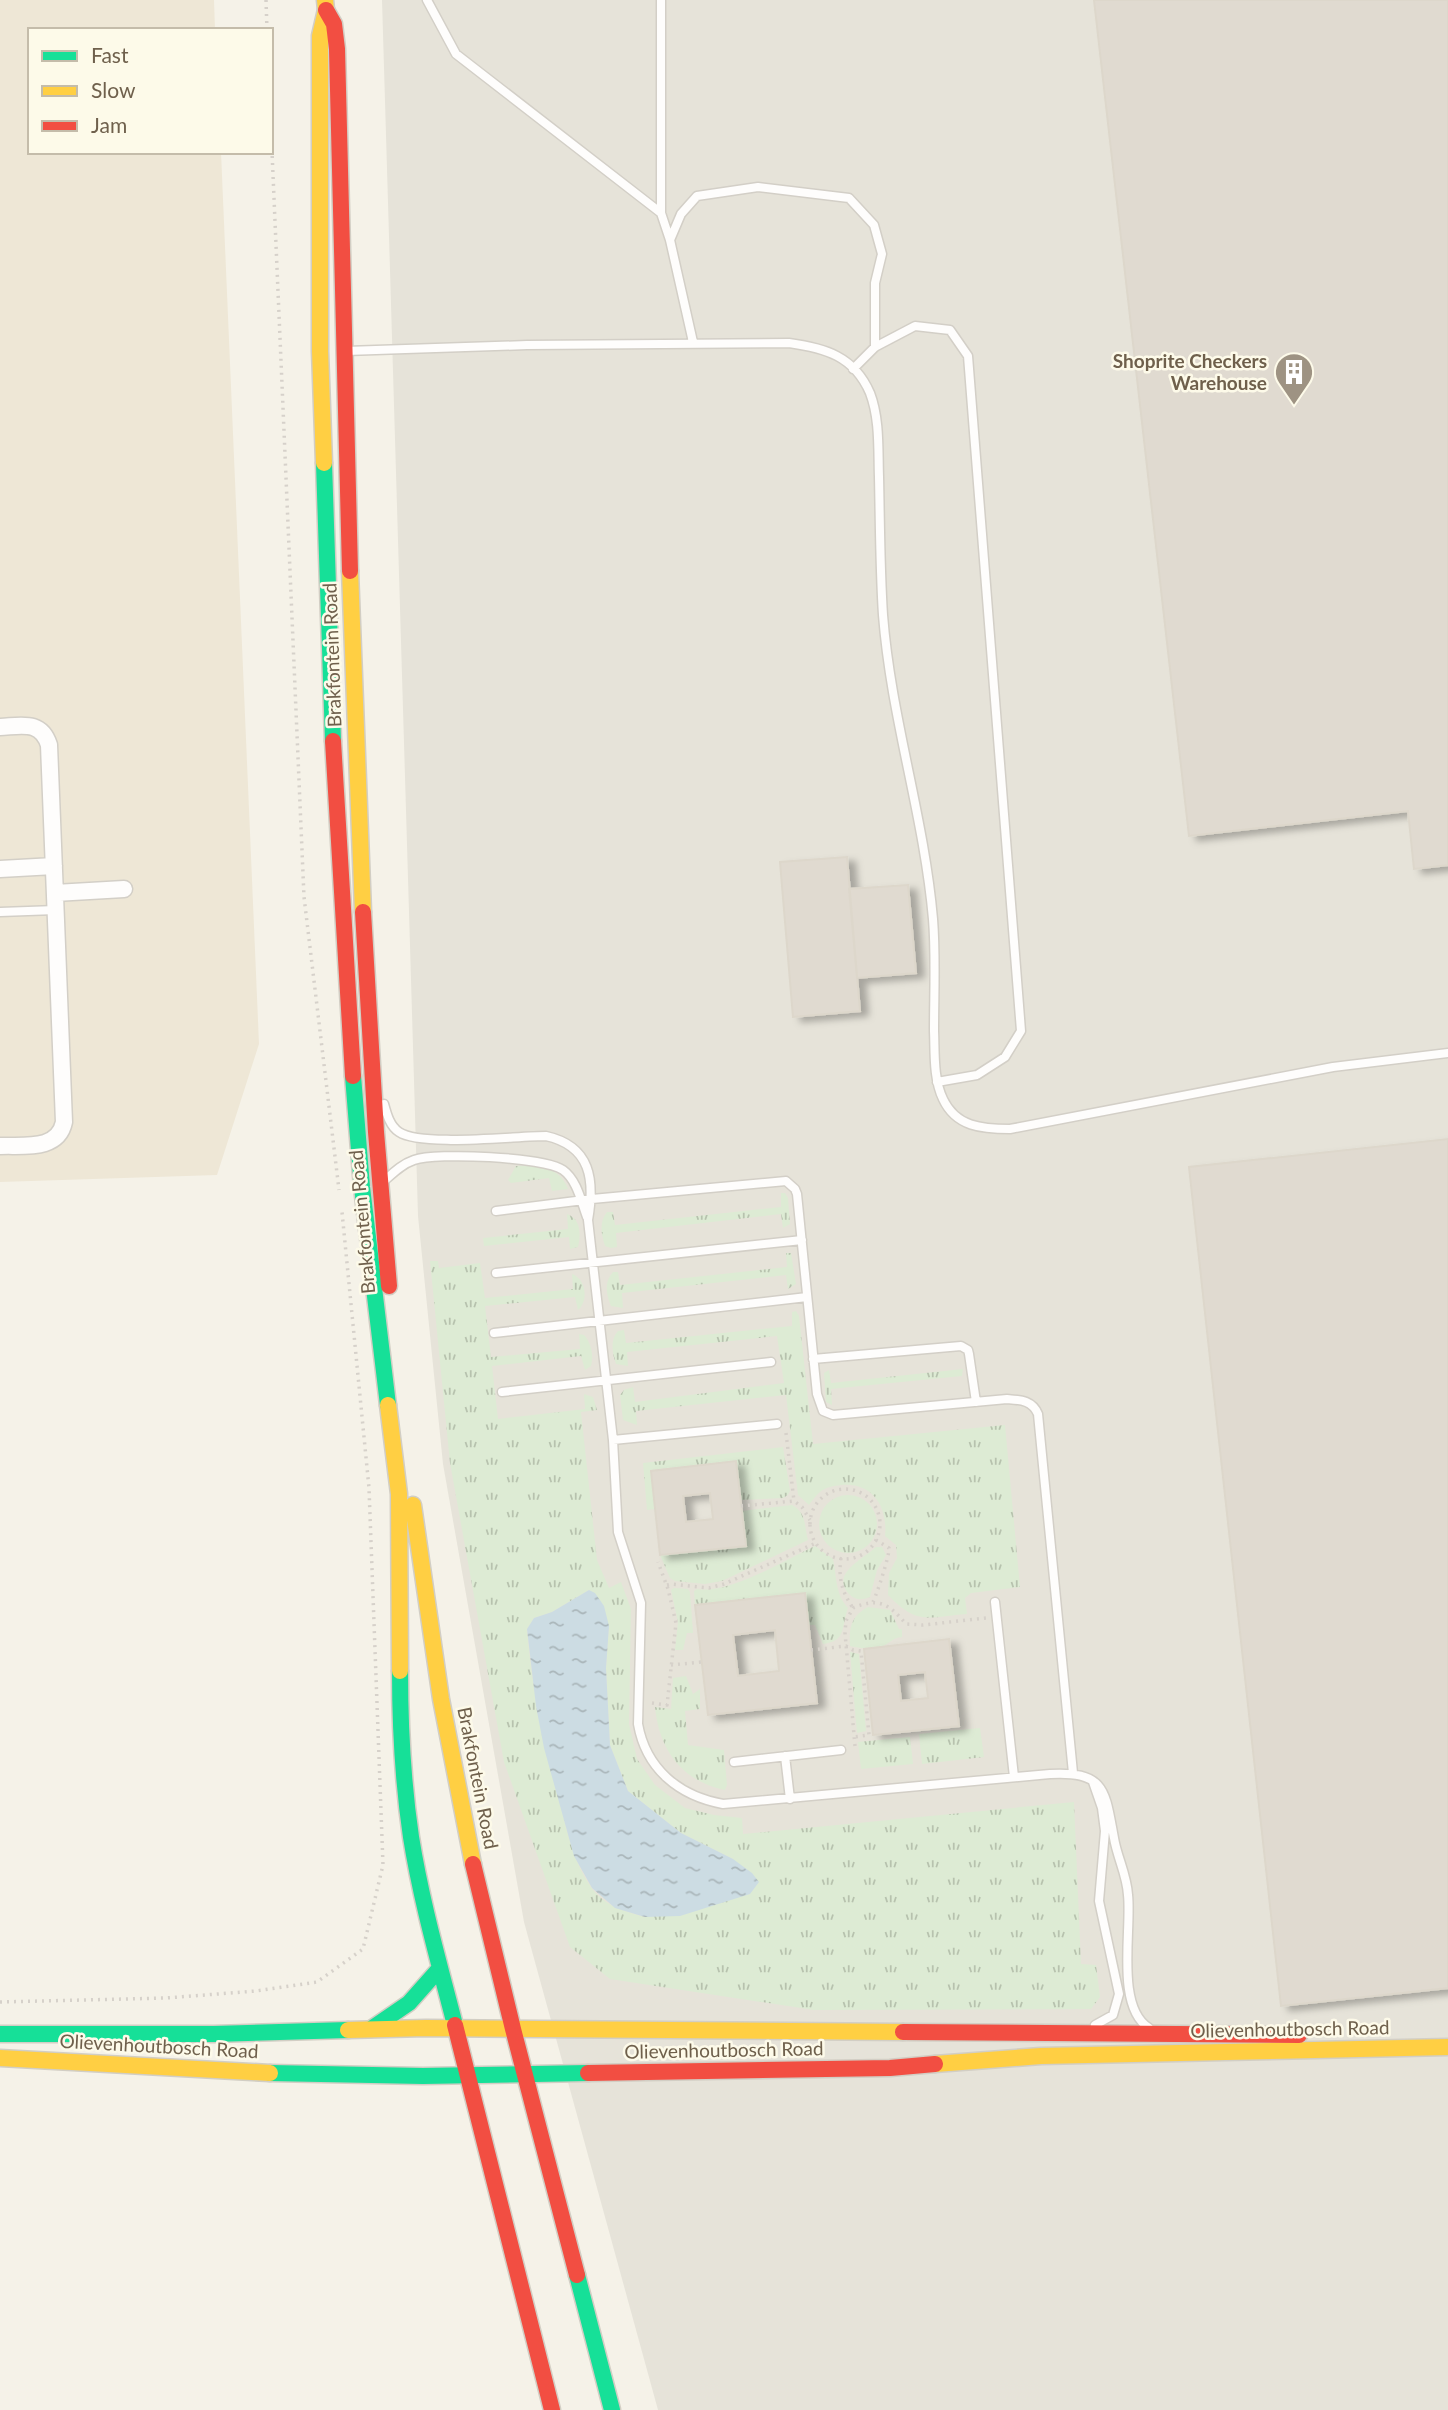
<svg xmlns="http://www.w3.org/2000/svg" width="1448" height="2410" font-family="Lato,sans-serif">
	<style>
		.residential { fill: #eee7d6 }
		.industrial { fill: #e6e3d9 }
		.grass { fill: url(#grass-tufts); fill-rule: evenodd }
		.water { fill: url(#water-ripples) }
		.building { fill: #e0dad0; stroke: #ddd7cb; stroke-width: 2; fill-rule: evenodd; filter: url(#shadow) }
		.lines { fill: none; stroke-linecap: round; stroke-linejoin: round }
		.lane-casing { stroke: #d3cfc7; stroke-width: 11 }
		.street-casing { stroke: #d3cfc7; stroke-width: 19 }
		.fast-casing { stroke: #d2cec4; stroke-width: 19 }
		.slow-casing { stroke: #d2cec4; stroke-width: 19 }
		.jam-casing { stroke: #d2cec4; stroke-width: 19 }
		.path { stroke: #d6d1ca; stroke-width: 3.5; stroke-dasharray: 2 5; stroke-linecap: butt }
		.lane { stroke: #fefdfc; stroke-width: 8 }
		.street { stroke: #fefdfc; stroke-width: 16 }
		.fast { stroke: #16e098; stroke-width: 16 }
		.slow { stroke: #ffcf43; stroke-width: 16 }
		.jam { stroke: #f24e42; stroke-width: 16 }
		.labels { text-anchor: middle; stroke-width: 5; stroke-linejoin: round; paint-order: stroke }
		.poi-label { font-size: 19px; font-weight: bold; fill: #6f604c; stroke: #fdfae9; text-anchor: end }
		.street-label { font-size: 19px; fill: #6f604c; stroke: #fdfae9 }
	</style>
	<defs>
		<pattern id="grass-tufts" width="24" height="20" patternUnits="userSpaceOnUse" patternTransform="scale(1.75)"><rect width="24" height="20" fill="#ddebd4"/><path d="M3 7l-1-3M5 7V3M7 7l1-3M15 17l-1-3M17 17v-4M19 17l1-3" fill="none" stroke="#b7c2ae"/></pattern>
		<pattern id="water-ripples" width="26" height="14" patternUnits="userSpaceOnUse" patternTransform="scale(1.75)"><rect width="26" height="14" fill="#ccdce3"/><path d="M2 4q2-2 4 0t4 0M15 11q2-2 4 0t4 0" fill="none" stroke="#aab6ba"/></pattern>
		<filter id="shadow"><feDropShadow dx="8" dy="4.5" stdDeviation="3.5" flood-color="#0004"/></filter>
	</defs>
	<rect width="100%" height="100%" fill="#f5f2e8"/>
	<!-- residential -->
	<path class="residential" d="M0,0H214L215,30H30V152H221L259,1044L217,1175L0,1182Z"/>
	<!-- industrial -->
	<path class="industrial" d="M382,0H1448V2410H658L524,1922L443,1464L418,1216Z"/>
	<!-- grass -->
	<path class="grass" d="M538,1165C552,1169 563,1175 568,1189L552,1191L549,1178L511,1183L508,1180L516,1166Z
		M781,1193H785L788,1198L790,1224L783,1228L781,1214L616,1233L617,1247L611,1248L605,1246C601,1234 599,1222 607,1212H613L615,1225L781,1207Z
		M567,1214C581,1219 581,1234 578,1247L570,1249L569,1237L484,1246L483,1238L568,1229Z
		M786,1253H791L796,1284L788,1289L786,1275L622,1293L623,1308L611,1306C606,1294 604,1282 613,1272H618L620,1285L787,1267Z
		M430,1261H438L439,1268L480,1263L485,1298L573,1289L572,1274C586,1279 589,1300 578,1310L575,1297L485,1306L491,1357L580,1349L579,1334L584,1335C591,1342 594,1356 591,1366L585,1370L581,1356L492,1366L498,1419L585,1409L584,1394L593,1397L597,1410L581,1412L597,1560L609,1588L621,1582L631,1609L629,1724L637,1759L655,1785L685,1808L714,1815L742,1818L743,1834L1074,1802L1081,1964L1096,1965L1100,1997L1091,2009L814,2010L610,1979L570,1947L504,1762L450,1463ZM589,1590L609,1626L606,1668L610,1745L628,1791L681,1833L733,1859L645,1917C624,1911 604,1906 591,1887C574,1863 568,1835 561,1807C544,1748 532,1690 527,1629L534,1618L552,1612Z
		M796,1311L799,1316L813,1444L1005,1425L1020,1587L971,1593L965,1598L967,1614C927,1617 918,1626 888,1595L889,1573L897,1558L896,1545L885,1536C888,1506 872,1482 841,1485C834,1486 826,1487 820,1492C816,1495 812,1501 809,1505L798,1495L786,1395L636,1411L637,1425L623,1420L620,1395L624,1390L633,1387L635,1402L784,1383L777,1336L627,1352L628,1366L616,1364C612,1353 610,1340 618,1331L624,1330L626,1343L792,1326V1312Z
		M963,1369L962,1376L831,1389L832,1405L826,1402L824,1373L829,1370L831,1383Z
		M783,1447L790,1491L788,1495L783,1498L741,1500L736,1461L651,1470L655,1509L647,1510L643,1463Z
		M819 1524a29 29 0 1 1 58 0a29 29 0 1 1-58 0Z
		M792,1505C807,1513 804,1526 808,1540L722,1581L705,1584L675,1581L670,1578L660,1555L745,1546L742,1511Z
		M815,1546L833,1559C837,1577 835,1594 848,1608C841,1627 847,1641 823,1644L815,1625H809L805,1593L695,1605L694,1591L697,1589C728,1595 785,1560 815,1546Z
		M876,1547H882L886,1555L877,1570L870,1597C862,1600 856,1601 849,1594C830,1573 864,1559 876,1547Z
		M674,1588L688,1589L690,1592L693,1633H687L683,1650H675L678,1622L671,1590Z
		M868,1607L890,1610L899,1629H902V1637C892,1638 889,1644 881,1647C870,1650 860,1648 850,1646C849,1628 851,1616 868,1607Z
		M850,1652L859,1654L866,1731L857,1733Z
		M686,1676L693,1694L700,1689V1709L685,1711L688,1745L724,1750L727,1785L725,1790C681,1781 659,1749 655,1707L671,1709L673,1678Z
		M980,1728L984,1757L922,1764L919,1734Z
		M910,1737L913,1764L861,1769L858,1742Z"/>
	<!-- water -->
	<path class="water" d="M589,1590L595,1593L604,1606L609,1626L606,1668L610,1745L628,1791L681,1833L733,1859L752,1873L759,1882L750,1894L680,1916L645,1917L615,1908L592,1888L574,1856L544,1748L536,1706L527,1629L534,1618L552,1612Z"/>
	<!-- building -->
	<path class="building" d="M1094,0H1448V865L1414,869L1408,811L1189,836Z
		M847,857L860,1011L793,1017L780,862Z
		M908,885L916,973L857,978L849,889Z
		M1448,1139V1988L1281,2006L1189,1167Z
		M736,1461L746,1546L660,1555L651,1471ZM710,1493L713,1519L686,1522L683,1496Z
		M805,1593L817,1703L708,1715L695,1605ZM775,1630L779,1671L738,1676L733,1635Z
		M949,1639L959,1726L873,1735L864,1649ZM925,1672L928,1698L901,1701L898,1675Z"/>
	<g class="lines">
		<!-- lane casing -->
		<g class="lane-casing">
			<path id="lane" d="M427,0L456,54L661,213L670,240L693,342
				M661,213V0
				M670,240L681,214L697,196L758,187L849,198L874,225L882,254L875,283V347
				M346,351L527,345L789,343C825,348 854,356 870,393C880,419 878,450 879,477C880,523 880,569 883,615C891,718 924,816 933,919C936,956 934,994 934,1031C935,1052 933,1078 943,1099C956,1127 982,1129 1010,1129L1333,1067L1448,1053
				M853,369L875,347L915,326L950,330L968,356L1021,1031L1005,1057L977,1075L937,1082
				M0,912L56,910
				M384,1104C387,1115 390,1126 399,1132C421,1147 515,1136 546,1136C591,1146 595,1180 588,1220L613,1440L618,1532L641,1603L638,1724C646,1769 679,1796 723,1804L1050,1774C1106,1771 1105,1791 1114,1838C1117,1857 1127,1875 1128,1895C1132,1929 1115,2007 1149,2028
				M384,1181C393,1173 402,1164 414,1160C437,1152 544,1157 563,1170C577,1180 581,1201 587,1217
				M496,1211L592,1199L786,1181L795,1189L797,1194L817,1394L823,1411L833,1415L1007,1399C1020,1400 1032,1400 1038,1414L1073,1773
				M496,1273L802,1240
				M494,1333L807,1297
				M813,1359L961,1346L968,1350L969,1354L976,1402
				M502,1392L771,1362
				M613,1440L777,1424
				M995,1602L1014,1777
				M785,1756L790,1799
				M734,1762L841,1750
				M1093,1782L1102,1808L1105,1831L1099,1901L1119,1994L1113,2015L1095,2025"/>
		</g>
		<!-- street casing -->
		<g class="street-casing">
			<path id="street" d="M0,727C22,726 41,720 49,745L64,1122C58,1151 24,1145 0,1146
				M0,869L54,866
				M55,893L124,889"/>
		</g>
		<!-- fast casing -->
		<g class="fast-casing">
			<path id="fast" d="M324,463L333,741
				M353,1076L362,1187L388,1405
				M400,1671C400,1726 403,1783 411,1837C421,1900 439,1963 455,2025
				M371,2029L409,2003L440,1968
				M0,2034H214L348,2030
				M270,2073L423,2076L588,2073
				M577,2275L612,2410"/>
		</g>
		<!-- slow casing -->
		<g class="slow-casing">
			<path id="slow" d="M324,463L320,351V36L326,10L325,0
				M350,571L363,912
				M388,1405L399,1494L400,1671
				M413,1505L441,1699L473,1864
				M348,2030L426,2028L903,2032
				M0,2058L270,2073
				M935,2064L1041,2056L1448,2047"/>
		</g>
		<!-- jam casing -->
		<g class="jam-casing">
			<path id="jam" d="M326,10L334,24L337,49L350,571
				M333,741L353,1076
				M363,912L376,1132L389,1286
				M473,1864L513,2029L577,2275
				M455,2025L552,2410
				M903,2032L1299,2035
				M588,2073L890,2068L935,2064"/>
		</g>
		<!-- path -->
		<path class="path" d="M266,0L267,30
			M271,128L304,897L339,1190
			M786,1433L794,1501
			M810 1524a35 35 0 1 1 70 0a35 35 0 1 1-70 0Z
			M741,1506L794,1501L802,1507L810,1520
			M841,1558C838,1578 842,1592 853,1608
			M667,1585L672,1584L709,1588L724,1584L816,1543
			M873,1602C877,1594 890,1554 889,1548L876,1540
			M811,1650L846,1646L853,1650L861,1651L869,1735L854,1737
			M671,1665L702,1662
			M652,1703L667,1705L676,1623L668,1589L658,1562
			M855,1746L845,1633L846,1621L853,1608C879,1597 889,1604 906,1624L923,1625L986,1618
			M0,2002L166,1998L256,1991L317,1982L363,1949L383,1865L369,1488L342,1212"/>
		<!-- lane -->
		<use href="#lane" class="lane"/>
		<!-- street -->
		<use href="#street" class="street"/>
		<!-- fast -->
		<use href="#fast" class="fast"/>
		<!-- slow -->
		<use href="#slow" class="slow"/>
		<!-- jam -->
		<use href="#jam" class="jam"/>
	</g>
	<!-- icons -->
	<defs>
		<g id="building-pin" transform="scale(2.0125)"><path d="M0 17L-7.5 6A9.5 9.5 0 1 1 7.5 6Z" fill="#9e9383" stroke="#fdfae9"/><path d="M-4-6H4V6H1V3H-1V6H-4ZM-2.5-4.3h1.7v1.8h-1.7ZM.8-4.3h1.7v1.8H.8ZM-2.5-1h1.7V.8h-1.7ZM.8-1h1.7V.8H.8Z" fill="#fff"/></g>
	</defs>
	<g fill-rule="evenodd">
		<use href="#building-pin" x="1294" y="372"/>
	</g>
	<g class="labels">
		<!-- poi labels -->
		<g class="poi-label">
			<text x="1267" y="368">Shoprite Checkers<tspan x="1267" dy="22">Warehouse</tspan></text>
		</g>
		<!-- street labels -->
		<g class="street-label">
			<text transform="translate(332 655) rotate(-92)" y="7">Brakfontein Road</text>
			<text transform="translate(362 1222) rotate(-95)" y="7">Brakfontein Road</text>
			<text transform="translate(478 1778) rotate(79)" y="7">Brakfontein Road</text>
			<text transform="translate(1290 2029) rotate(-1)" y="7">Olievenhoutbosch Road</text>
			<text transform="translate(159 2046) rotate(3)" y="7">Olievenhoutbosch Road</text>
			<text transform="translate(724 2050) rotate(-1)" y="7">Olievenhoutbosch Road</text>
		</g>
	</g>
	<!-- legend -->
	<rect x="28" y="28" width="245" height="126" fill="#fdfae9" stroke="#c4bcaa" stroke-width="2"/>
	<rect x="42" y="51" width="35" height="10" fill="#16e098" stroke="#c4bcaa" stroke-width="2"/>
	<text x="91" y="63" font-size="21" fill="#6f604c">Fast</text>
	<rect x="42" y="86" width="35" height="10" fill="#ffcf43" stroke="#c4bcaa" stroke-width="2"/>
	<text x="91" y="98" font-size="21" fill="#6f604c">Slow</text>
	<rect x="42" y="121" width="35" height="10" fill="#f24e42" stroke="#c4bcaa" stroke-width="2"/>
	<text x="91" y="133" font-size="21" fill="#6f604c">Jam</text>
</svg>
